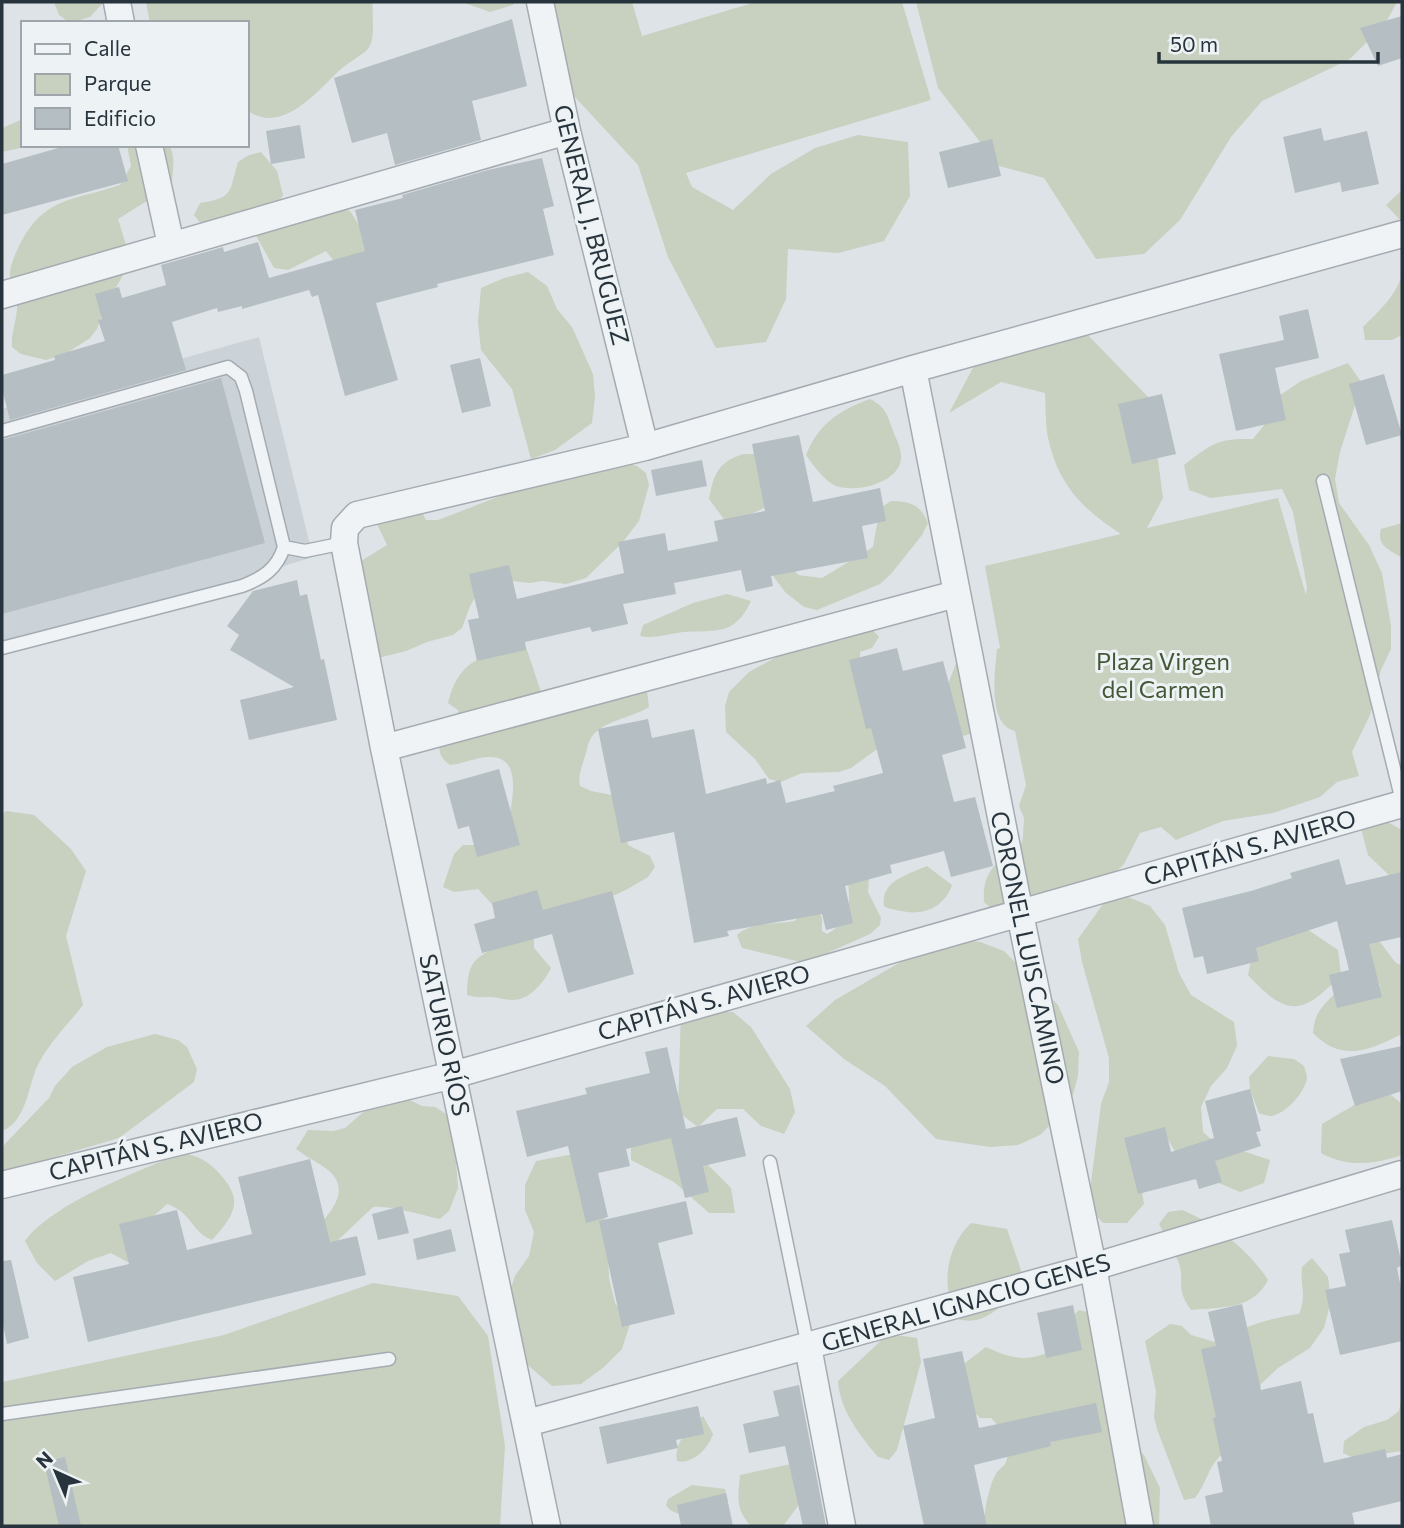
<svg xmlns="http://www.w3.org/2000/svg" width="1404" height="1528" font-family="Commissioner,sans-serif">
	<style>
		.built { fill: #ccd3d8 }
		.green { fill: #c8d0bf }
		.building { fill: #b5bec3 }
		.lines { fill: none; stroke-linecap: round; stroke-linejoin: round }
		.lane-casing { stroke: #a4abb1; stroke-width: 15 }
		.street-casing { stroke: #a4abb1; stroke-width: 29 }
		.lane { stroke: #f0f3f5; stroke-width: 12 }
		.street { stroke: #f0f3f5; stroke-width: 26 }
		.labels { text-anchor: middle; stroke-width: 6; stroke-linejoin: round; paint-order: stroke }
		.street-label { font-size: 24px; fill: #28343d; stroke: #edf2f4 }
		.park-label { font-size: 24px; fill: #445736; stroke: #edf2f4 }
	</style>
	<rect width="100%" height="100%" fill="#dee3e7"/>
	<!-- built -->
	<path class="built" d="M259,337L313,557L2,653V409Z"/>
	<!-- green -->
	<path class="green" d="M54,2H104L90,17L70,23L59,15Z
		M146,2H373C371,15 377,39 367,50C363,54 348,63 341,69C316,92 282,136 247,110V23H150Z
		M462,2H515L513,5L490,12Z
		M554,2H632L642,36L756,2H902L931,100L686,173L692,187L733,210L771,174L815,148L858,135L908,142L910,196L884,241L838,253L788,249L786,299L766,342L716,348L668,257L638,165L574,96L553,54L551,7Z
		M916,2H1397L1385,24L1350,59L1262,101L1231,137L1180,220L1144,254L1096,259L1044,178L999,166L938,88Z
		M23,119V145H34L2,152V128Z
		M127,145H169C176,156 173,173 171,186L118,219L131,261L106,305L97,329L90,338L67,353L46,360L21,354L12,347C11,333 16,323 17,309C18,297 9,284 10,272C11,263 17,250 21,242C45,196 77,200 120,185L131,166Z
		M261,152L277,171L283,195L277,204L202,225L194,215L200,203C235,198 229,191 238,162L249,155Z
		M1402,190V222L1386,205Z
		M338,208L350,211L376,252L341,270L326,251L288,270L274,268L254,232Z
		M528,272L547,286L557,309L572,327L593,374L595,397L592,423L555,450L531,459L512,389L481,350L478,322L481,288L504,278Z
		M1402,275V335L1392,340H1365L1363,327C1379,311 1395,297 1402,275Z
		M1030,323L1079,326L1150,399L1163,498L1147,528L1278,498L1306,595L1307,587L1293,512L1282,489L1211,498L1189,490L1184,465C1211,444 1218,438 1253,439L1269,419L1279,396L1301,381L1348,363L1362,383L1340,452L1335,479L1339,503L1369,545L1382,573L1391,626V649L1381,670L1370,715L1352,752L1359,776L1337,782L1320,797L1273,813L1223,821L1176,840L1161,827L1140,833L1124,864L1110,878L993,910L984,902C982,873 995,861 1020,849L1023,837L1024,818L1019,806L1026,785L1015,731C987,724 995,672 997,649L1000,648L985,566L1121,534C1084,510 1060,487 1049,442C1045,427 1046,409 1045,393L1001,382L949,413L984,347Z
		M870,399C884,406 887,413 892,428C895,438 902,447 901,459C899,484 851,495 832,484C822,477 813,465 806,455C818,424 840,410 870,399Z
		M743,454H755L770,505C754,513 742,520 724,519L709,499C714,474 717,463 743,454Z
		M623,463L637,466L646,473L649,485L639,521L622,543L586,578L566,584L542,581L530,583L494,579L483,584L470,606L462,628L453,635L427,642L406,651L370,660L348,569L387,545L375,520L420,508L426,520H438L524,487Z
		M891,501C910,501 921,505 928,523L922,535L891,574L880,584L817,610L804,607L785,592L771,573L791,565L798,575L822,578L873,547L880,508Z
		M1402,523V558C1390,550 1376,546 1381,529Z
		M727,594L751,601C735,636 716,630 683,632C667,634 655,639 640,636L643,625L693,603Z
		M871,628L879,637L872,648L860,652V663L880,747L851,768L839,772L802,773L781,782L769,779L755,759L726,732L725,706L729,692L749,672L795,647Z
		M520,645L526,647L543,698L646,682L649,707C632,718 603,720 591,738C587,744 587,753 584,759C581,771 578,774 580,786L591,791L617,796L628,845L650,856L655,867L648,877L626,890L615,895L593,898L534,936V948L551,968C544,982 530,1000 513,1000C505,1000 497,997 489,997C480,997 476,998 467,995C468,964 471,960 498,946L503,916L478,889L454,892L443,887L454,854L463,845H476L510,814C513,794 521,755 488,757C476,757 463,764 450,765C447,762 444,761 442,757C433,743 449,721 459,711L448,703C459,659 481,657 520,645Z
		M959,656L978,727L970,734L963,736L944,694Z
		M7,811L34,815L71,849L86,871L66,936L83,1005C69,1023 51,1041 40,1061C27,1083 29,1120 2,1131V813Z
		M1382,819L1402,830V885L1396,882L1368,855L1360,824Z
		M927,866L952,885C944,908 923,916 901,911C894,909 890,910 884,906C880,881 909,874 927,866Z
		M846,872L869,879L868,892L881,918L880,925L870,934L805,963L742,948L737,935C754,921 774,925 795,921L814,896L822,919V931L827,934C853,920 851,897 846,872Z
		M1128,897L1150,906L1165,925L1179,973L1191,995L1234,1022L1237,1046L1227,1068L1211,1086L1201,1107L1203,1132L1221,1148L1246,1152L1270,1160L1264,1183L1240,1192L1219,1183L1179,1158L1167,1138L1136,1155L1144,1204L1127,1223H1103L1088,1206L1101,1104L1109,1082V1058L1082,962L1078,939L1103,904Z
		M1286,915L1338,950L1341,975C1302,1016 1287,1017 1248,975L1253,950Z
		M955,939L980,942L1004,951L1058,1005L1079,1052L1078,1076L1072,1098L1058,1117L1040,1135L1018,1145L990,1147L936,1139L885,1086L844,1059L806,1026L835,1000L932,944Z
		M1368,941L1380,942L1395,962L1402,966V1034C1370,1050 1342,1063 1313,1033C1314,1012 1324,1005 1338,990L1376,996L1380,985L1363,966Z
		M681,1010L733,1012L751,1027L790,1089L795,1112L784,1134L761,1126L743,1109H717L698,1127L678,1112Z
		M155,1034L178,1040L187,1047L197,1069L194,1082L119,1138L41,1161L17,1173H2V1147L49,1098L55,1086L72,1067L107,1047Z
		M1268,1056L1294,1059L1304,1066C1305,1070 1307,1074 1307,1078C1305,1092 1286,1114 1271,1116C1270,1116 1260,1114 1259,1113L1250,1090L1249,1077Z
		M1378,1091L1391,1095L1402,1104V1155C1376,1164 1347,1168 1321,1153L1322,1124Z
		M399,1095L422,1106L435,1107L446,1114L453,1123L458,1188L449,1211L440,1219C421,1215 390,1205 373,1207L318,1259L303,1241C320,1223 357,1194 328,1170C318,1162 306,1157 296,1149L308,1130L333,1131L345,1128L375,1102Z
		M669,1126L731,1188L735,1213H709L674,1182L631,1160V1136Z
		M181,1153C197,1155 208,1161 219,1173C245,1201 234,1215 212,1240C190,1231 193,1213 167,1204L144,1225L133,1265L111,1253L88,1261L55,1281L37,1263L25,1241C53,1203 137,1172 181,1153Z
		M579,1153L607,1225L609,1278L615,1303L630,1324L622,1349L604,1367L581,1384L552,1386L515,1354L506,1303L515,1276L529,1256L534,1232L525,1210V1185L536,1161Z
		M1182,1210C1214,1223 1249,1250 1268,1280C1253,1310 1221,1307 1191,1310C1174,1287 1186,1279 1178,1261C1172,1248 1165,1236 1159,1224L1168,1212Z
		M971,1223L1007,1229L1023,1276C1008,1300 989,1328 957,1319C941,1287 945,1248 971,1223Z
		M1312,1258L1328,1277L1331,1301L1324,1328L1310,1348L1278,1368L1261,1384L1243,1463L1220,1456C1208,1468 1206,1484 1195,1498L1184,1500L1157,1429L1154,1417L1156,1391L1145,1341L1170,1324L1182,1326L1191,1335L1215,1342C1242,1327 1269,1318 1299,1314C1307,1296 1300,1286 1302,1267Z
		M373,1283L458,1296L488,1336L505,1446L500,1526H2V1382L224,1335Z
		M1079,1310L1091,1313L1099,1338L1093,1348L1101,1356L1117,1431L1144,1455L1160,1488L1159,1526H986C982,1515 990,1482 997,1472C999,1469 1003,1467 1005,1464C1013,1450 1001,1427 991,1418H980L972,1410L960,1374L965,1363L986,1347C1010,1358 1026,1363 1051,1351L1061,1328Z
		M888,1334L917,1338L921,1362L897,1450L889,1460L878,1457C860,1435 840,1411 838,1381Z
		M1402,1395V1451L1354,1458L1343,1453L1344,1441L1364,1427L1387,1420L1399,1411Z
		M703,1416L713,1434C709,1448 692,1465 677,1461C674,1443 689,1426 703,1416Z
		M791,1464L812,1487L783,1526H751C735,1508 738,1499 740,1475Z
		M692,1485L725,1489L728,1501C712,1510 678,1524 666,1505L668,1499Z"/>
	<!-- building -->
	<path class="building" d="M1402,16V58L1378,66L1360,28Z
		M512,19L527,86L472,101L481,140L395,165L387,133L352,143L334,78Z
		M300,125L305,158L271,164L266,131Z
		M1321,128L1324,141L1367,131L1379,184L1342,192L1340,182L1295,193L1283,137Z
		M992,139L1001,176L948,188L939,152Z
		M69,145H118L128,181L2,215V164Z
		M542,158L554,206L543,209L554,255L437,284L438,287L376,303L398,380L345,396L318,295L312,297L309,290L242,309V306L218,312L217,308L172,322L186,370L10,420L2,389V375L55,360L54,356L105,341L98,320L102,319L95,294L119,287L122,298L166,285L161,265L223,247L224,252L258,242L269,278L365,251L355,210L403,198L402,195L488,170Z
		M1308,309L1319,358L1275,368L1286,420L1236,431L1219,354L1284,340L1279,316Z
		M480,358L491,406L462,413L450,365Z
		M1384,374L1402,435L1366,445L1349,384Z
		M221,378L265,543L2,614V440Z
		M1162,394L1176,454L1132,464L1118,404Z
		M799,435L813,502L880,488L886,521L862,526L868,558L771,576L773,586L746,592L741,570L674,583L676,594L623,604L628,624L592,632L590,627L525,642L526,650L477,661L468,620L479,618L469,574L509,565L517,599L624,573L618,542L665,533L668,551L718,541L714,521L765,511L752,444Z
		M702,460L707,486L656,496L651,470Z
		M297,580L300,596L307,594L321,660L324,659L337,720L249,740L240,700L294,687L230,650L239,635L227,626L253,591Z
		M897,648L903,671L943,661L966,748L942,755L954,802L975,797L993,866L951,877L944,851L890,865L892,873L845,886L853,923L826,930L822,914L727,931L729,936L694,943L674,832L621,843L598,729L648,719L652,738L694,729L706,794L766,778L767,784L780,780L786,803L835,791L833,786L883,773L871,728L866,729L849,660Z
		M499,769L520,845L477,857L469,826L458,829L446,784Z
		M1339,859L1346,885L1402,872V937L1369,944L1382,997L1337,1008L1329,975L1349,970L1337,921L1256,948L1259,961L1207,974L1203,956L1194,958L1182,908L1251,891L1292,878L1290,873Z
		M537,890L543,910L612,891L634,974L568,993L552,934L482,953L474,924L495,918L492,903Z
		M1402,1046V1091L1355,1106L1340,1059Z
		M667,1047L686,1129L737,1117L746,1156L703,1166L709,1192L685,1198L671,1138L626,1149L630,1166L598,1173L608,1217L586,1223L568,1146L527,1157L516,1111L587,1094L585,1088L650,1073L645,1052Z
		M1250,1089L1261,1131L1256,1132L1261,1146L1215,1161L1222,1182L1199,1189L1196,1179L1138,1194L1124,1138L1165,1127L1171,1152L1214,1138L1205,1101Z
		M310,1159L330,1242L357,1236L366,1275L88,1342L73,1277L129,1264L119,1224L177,1210L187,1250L252,1234L238,1177Z
		M686,1201L693,1234L658,1243L675,1314L622,1327L599,1221Z
		M402,1206L409,1233L378,1240L372,1214Z
		M1392,1220L1402,1265L1397,1268L1402,1293V1341L1340,1355L1325,1290L1346,1286L1339,1254L1350,1252L1345,1230Z
		M451,1229L456,1251L417,1260L413,1239Z
		M11,1260L29,1338L7,1344L2,1320V1261Z
		M1242,1304L1261,1390L1301,1381L1308,1414L1313,1413L1324,1463L1385,1449L1387,1458L1402,1454V1501L1352,1513L1355,1526H1211L1205,1496L1223,1492L1217,1462L1222,1461L1213,1418L1216,1417L1201,1349L1216,1346L1208,1312Z
		M1073,1305L1082,1350L1046,1358L1037,1313Z
		M962,1351L979,1428L1096,1403L1102,1432L1050,1442L1051,1446L974,1465L987,1526H924L903,1426L935,1418L923,1359Z
		M799,1385L826,1526H803L785,1446L749,1453L743,1424L779,1416L773,1391Z
		M698,1406L704,1434L676,1440L678,1448L607,1464L599,1427Z
		M65,1457L81,1526H59L44,1462Z
		M726,1493L733,1526H681L677,1505Z"/>
	<g class="lines">
		<!-- lane casing -->
		<g class="lane-casing">
			<path id="lane" d="M2,431L228,367L241,377L246,391L284,547C277,569 263,578 242,586L2,648
				M1323,481L1402,801
				M284,547L305,551L344,543
				M770,1162L808,1347
				M2,1414L389,1359"/>
		</g>
		<!-- street casing -->
		<g class="street-casing">
			<path id="street" d="M117,2L121,23
				M540,2L567,131L645,447
				M149,145L171,245
				M2,295L567,131
				M913,369L1020,914L1093,1267L1140,1526
				M384,748L956,594
				M2,1185L453,1075L1402,804
				M808,1347L842,1526
				M527,1423L1093,1267L1402,1174
				M547,1526L384,748L344,543L345,528L357,515L645,447L913,369L1402,234"/>
		</g>
		<!-- lane -->
		<use href="#lane" class="lane"/>
		<!-- street -->
		<use href="#street" class="street"/>
	</g>
	<g class="labels">
		<!-- street labels -->
		<g class="street-label">
			<text transform="translate(591 225) rotate(76)" y="8">GENERAL J. BRUGUEZ</text>
			<text transform="translate(1250 848) rotate(-16)" y="8">CAPITÁN S. AVIERO</text>
			<text transform="translate(1027 948) rotate(78)" y="8">CORONEL LUIS CAMINO</text>
			<text transform="translate(704 1003) rotate(-16)" y="8">CAPITÁN S. AVIERO</text>
			<text transform="translate(444 1035) rotate(78)" y="8">SATURIO RÍOS</text>
			<text transform="translate(156 1147) rotate(-14)" y="8">CAPITÁN S. AVIERO</text>
			<text transform="translate(966 1303) rotate(-16)" y="8">GENERAL IGNACIO GENES</text>
		</g>
		<!-- park labels -->
		<g class="park-label">
			<text x="1163" y="670">Plaza Virgen<tspan x="1163" dy="28">del Carmen</tspan></text>
		</g>
	</g>
	<!-- border -->
	<rect width="1404" height="1528" fill="none" stroke="#28343d" stroke-width="7"/>
	<!-- legend -->
	<rect x="21" y="21" width="228" height="126" fill="#edf2f4" stroke="#9ea6ab" stroke-width="2"/>
	<rect x="35" y="44" width="35" height="10" fill="#f0f3f5" stroke="#9ea6ab" stroke-width="2"/>
	<text x="84" y="56" font-size="21" fill="#28343d">Calle</text>
	<rect x="35" y="74" width="35" height="21" fill="#c8d0bf" stroke="#9ea6ab" stroke-width="2"/>
	<text x="84" y="91" font-size="21" fill="#28343d">Parque</text>
	<rect x="35" y="108" width="35" height="21" fill="#b5bec3" stroke="#9ea6ab" stroke-width="2"/>
	<text x="84" y="126" font-size="21" fill="#28343d">Edificio</text>
	<!-- north arrow -->
	<g transform="translate(56 1472) rotate(316)" stroke="#edf2f4" stroke-width="5" paint-order="stroke">
	<path d="M0-5L12 26L0 18L-12 26Z" fill="#28343d"/>
	<text y="-10" font-size="19" font-weight="bold" text-anchor="middle" fill="#28343d">N</text>
	</g>
	<!-- scale -->
	<path d="M1159 52v10h219v-10" fill="none" stroke="#28343d" stroke-width="3.5"/>
	<text x="1170" y="52" font-size="21" fill="#28343d" stroke="#edf2f4" stroke-width="5" paint-order="stroke">50 m</text>
</svg>
